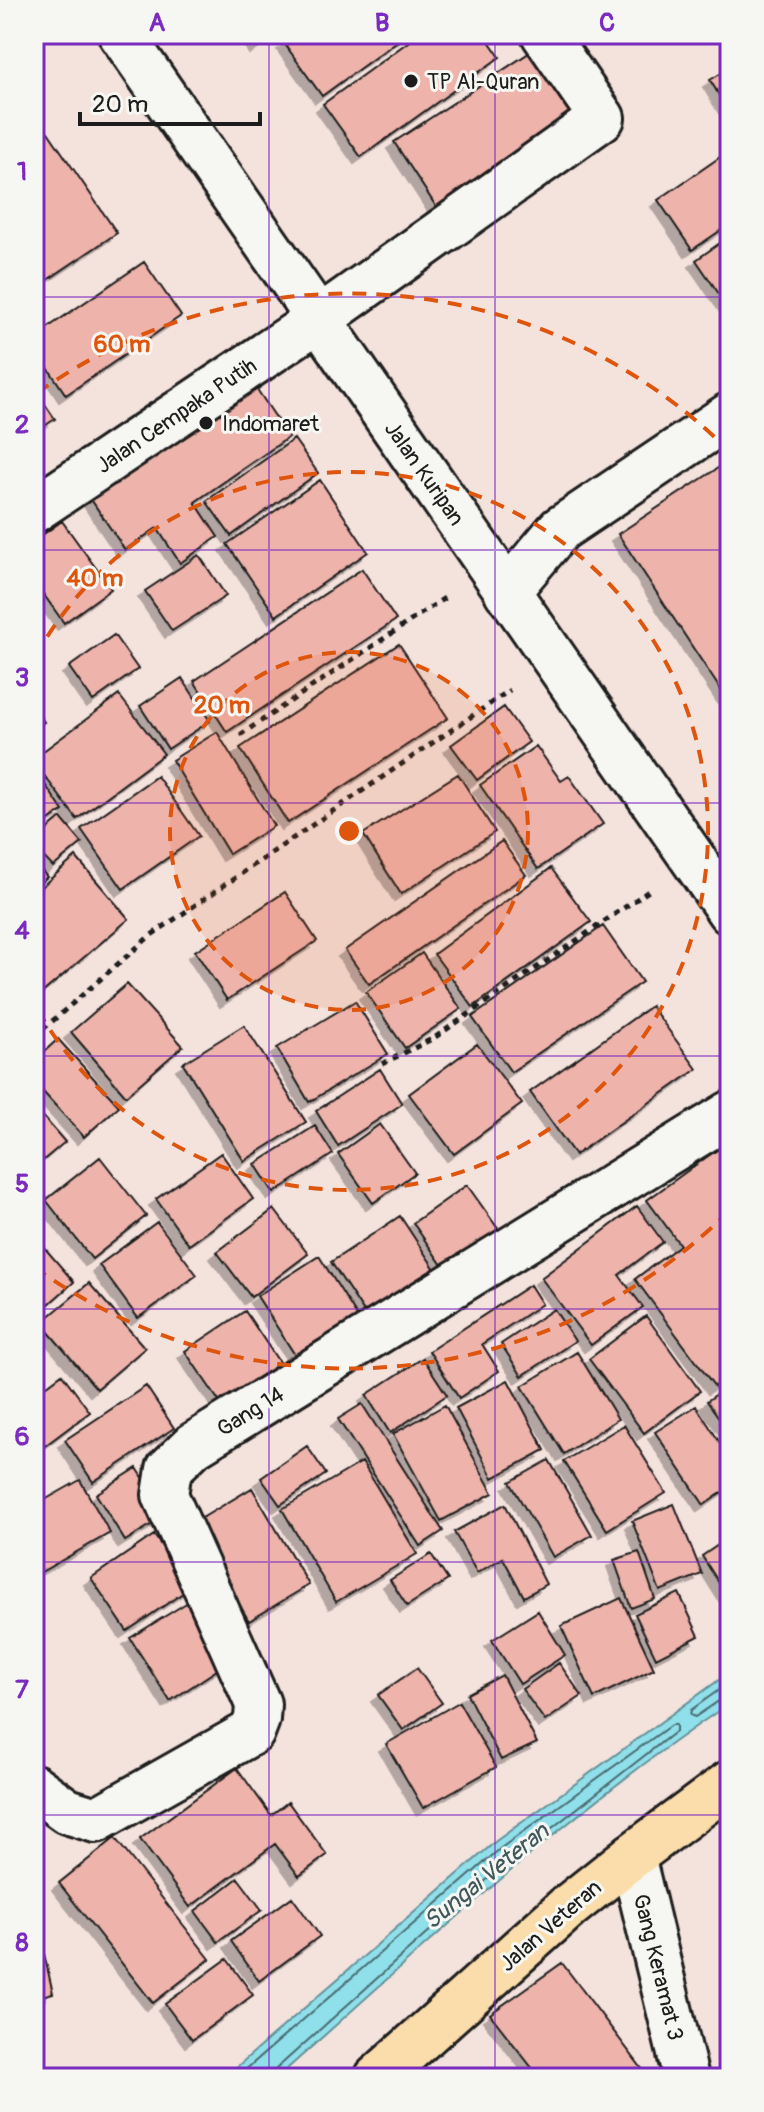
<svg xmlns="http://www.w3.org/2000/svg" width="764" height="2112" font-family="Pangolin,sans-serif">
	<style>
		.water { fill: #90e0eb; stroke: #629298; stroke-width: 2 }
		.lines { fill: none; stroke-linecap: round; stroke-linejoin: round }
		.shore { stroke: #4a6a6f; stroke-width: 2 }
		.building { fill: #eeb3ab; stroke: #1c1c1c; stroke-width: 2; filter: url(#shadow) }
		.minor-casing { stroke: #1c1c1c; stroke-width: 50 }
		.secondary-casing { stroke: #1c1c1c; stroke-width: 50 }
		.primary-casing { stroke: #1c1c1c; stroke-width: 50 }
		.path { stroke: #1c1c1c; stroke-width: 5; stroke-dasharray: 6 6; stroke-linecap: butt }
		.minor { stroke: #f6f6f2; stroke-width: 44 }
		.secondary { stroke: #f6f6f2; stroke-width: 44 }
		.primary { stroke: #fbddab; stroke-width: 44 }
		.grid { fill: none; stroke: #7b2cbf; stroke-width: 2; stroke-opacity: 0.55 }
		.ring { fill: none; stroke: #de560d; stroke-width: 4; stroke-dasharray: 14 10 }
		.poi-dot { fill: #1c1c1c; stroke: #f6f6f2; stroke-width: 3 }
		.labels { text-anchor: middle; stroke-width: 6; stroke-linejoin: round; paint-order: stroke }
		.poi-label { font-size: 22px; fill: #1c1c1c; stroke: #f6f6f2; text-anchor: start }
		.street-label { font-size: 22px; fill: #1c1c1c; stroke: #f6f6f2 }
		.water-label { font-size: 24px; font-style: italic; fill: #3f575a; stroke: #f6f6f2 }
		.centre { fill: #de560d; stroke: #f6f6f2; stroke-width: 4 }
		.ring-label { font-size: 24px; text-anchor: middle; font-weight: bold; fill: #de560d; stroke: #f6f6f2; stroke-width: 6; stroke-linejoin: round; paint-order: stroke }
		.neatline { fill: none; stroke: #7b2cbf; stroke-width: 3 }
		.grid-label { font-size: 26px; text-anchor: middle; font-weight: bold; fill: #7b2cbf }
	</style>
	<defs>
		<filter id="shadow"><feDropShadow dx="-7" dy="7" stdDeviation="0" flood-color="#0004"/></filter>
	</defs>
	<rect width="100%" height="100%" fill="#f4e2dd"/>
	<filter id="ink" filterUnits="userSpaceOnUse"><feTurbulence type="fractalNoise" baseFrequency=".0125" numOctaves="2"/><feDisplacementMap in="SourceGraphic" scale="16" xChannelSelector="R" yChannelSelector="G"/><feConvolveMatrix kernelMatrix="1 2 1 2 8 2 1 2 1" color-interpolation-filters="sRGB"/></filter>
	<g filter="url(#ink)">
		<!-- water -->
		<path class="water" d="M730,1672V1703C567,1812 423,1947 277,2078H224L496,1841Z"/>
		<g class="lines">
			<!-- shore -->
			<path class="shore" d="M730,1682L691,1710L690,1715L695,1717L723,1698L730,1697
				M236,2078L501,1848L671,1725H676V1731L492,1875L276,2069L272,2078"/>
		</g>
		<!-- building -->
		<path class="building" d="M249,34H279L256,47Z
			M296,34H407L322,96L284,43Z
			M419,34H484L500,57L361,157L323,104Z
			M541,45L591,120L443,217L394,142Z
			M730,68V113L710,80Z
			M48,132L117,233L34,289V142Z
			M729,151L730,224L692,250L658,200Z
			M730,236V310L696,260Z
			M144,262L181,316L66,395L34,347V337Z
			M250,379L289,437L195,502L218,537L180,563L157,528L125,550L86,492Z
			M34,388L55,419L34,433Z
			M294,439L318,473L231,536L206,501Z
			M730,460V704L618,534Z
			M320,480L368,552L276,616L227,544Z
			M62,521L111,589L64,623L34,581V541Z
			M199,555L226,596L172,631L145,591Z
			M362,569L396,620L227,732L194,681Z
			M114,635L138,669L93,701L69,667Z
			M399,644L448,718L288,823L240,748Z
			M182,678L210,721L168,749L140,706Z
			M119,695L164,754L77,819L34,762V758Z
			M34,707L44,722L34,729Z
			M504,707L529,742L477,780L451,745Z
			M217,732L274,826L229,854L172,760Z
			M536,746L561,781L569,776L603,824L538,869L480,785Z
			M34,768L63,811L34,831Z
			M458,774L495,832L401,894L363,834Z
			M157,776L199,836L123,889L81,829Z
			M61,818L82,843L53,867L34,847V841Z
			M502,841L526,875L369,984L345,950Z
			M76,857L129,919L35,999L34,893Z
			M34,861L47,877L34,888Z
			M551,868L591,922L473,1007L434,954Z
			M285,892L317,941L227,1000L195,951Z
			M603,926L642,982L511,1072L472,1017Z
			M422,953L461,1009L405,1048L366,992Z
			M127,984L183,1046L126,1096L71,1032Z
			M355,1001L388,1054L309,1102L277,1048Z
			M651,1006L697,1069L575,1155L530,1092Z
			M244,1025L306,1122L244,1161L183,1063Z
			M58,1039L119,1106L84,1137L34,1082V1061Z
			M477,1044L522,1104L454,1154L409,1094Z
			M380,1069L402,1104L338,1146L316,1111Z
			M34,1106L65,1142L34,1168Z
			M380,1124L415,1173L373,1203L338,1154Z
			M315,1126L333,1154L274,1193L255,1164Z
			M722,1146L730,1156V1376L715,1387L635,1279L680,1245L647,1200Z
			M221,1153L253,1199L189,1245L156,1199Z
			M100,1157L146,1216L92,1259L46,1200Z
			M467,1185L506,1240L451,1278L413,1223Z
			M637,1206L663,1242L619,1275L643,1307L591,1345L541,1278Z
			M274,1209L308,1254L251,1297L217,1252Z
			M400,1216L442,1280L373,1326L331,1262Z
			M157,1222L197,1275L138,1318L99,1265Z
			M36,1238L74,1282L34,1317V1239Z
			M319,1256L367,1332L306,1372L257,1296Z
			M89,1283L145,1348L97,1389L41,1323Z
			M530,1285L542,1304L482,1344L499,1371L459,1398L429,1351Z
			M554,1309L575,1341L522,1376L501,1344Z
			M245,1311L291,1380L231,1419L185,1351Z
			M646,1316L700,1391L644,1433L589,1359Z
			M577,1352L618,1419L564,1454L522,1386Z
			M423,1358L447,1395L390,1433L366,1395Z
			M62,1374L90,1412L34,1454V1395Z
			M508,1380L545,1450L493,1478L456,1408Z
			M730,1385V1433L707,1401Z
			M146,1386L174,1428L93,1482L65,1440Z
			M362,1404L443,1531L420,1546L338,1419Z
			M445,1405L493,1493L441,1521L393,1434Z
			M696,1406L730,1458V1487L704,1505L655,1432Z
			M624,1425L666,1493L607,1530L564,1461Z
			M307,1446L326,1474L280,1505L261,1478Z
			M549,1460L592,1535L553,1557L510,1482Z
			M362,1462L417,1554L336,1602L282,1509Z
			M137,1468L167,1515L125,1541L96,1494Z
			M80,1480L110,1533L34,1576V1506Z
			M252,1488L309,1585L249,1621L192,1524Z
			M505,1504L546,1584L524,1597L503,1558L477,1573L454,1532Z
			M674,1504L702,1574L660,1591L632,1521Z
			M154,1535L190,1588L127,1631L91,1578Z
			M730,1537V1598L729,1599L702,1556Z
			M639,1552L655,1599L631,1608L614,1560Z
			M431,1554L448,1580L407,1606L390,1580Z
			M679,1593L699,1636L656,1658L635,1614Z
			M196,1597L235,1658L170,1701L130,1638Z
			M621,1598L654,1669L594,1698L561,1626Z
			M538,1611L565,1655L520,1684L492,1640Z
			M559,1663L582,1696L545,1721L522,1689Z
			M417,1668L442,1703L403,1730L378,1695Z
			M502,1675L537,1743L501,1760L467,1694Z
			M459,1702L496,1767L423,1808L386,1744Z
			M237,1768L271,1815L288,1802L327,1855L299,1876L275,1844L190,1907L140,1839Z
			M115,1838L210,1959L153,2003L59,1883Z
			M238,1878L262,1910L218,1942L195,1911Z
			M292,1897L320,1936L259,1981L231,1941Z
			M34,1910L53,1993L34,1998Z
			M227,1959L253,1995L192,2040L165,2004Z
			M562,1963L649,2078H540L490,2014Z"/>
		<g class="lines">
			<!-- minor casing -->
			<g class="minor-casing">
				<path id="minor" d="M34,510L319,319L602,118L544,34
					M507,592L560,529L730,415
					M34,1787L67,1811L96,1820L252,1732L257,1719L258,1704L165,1495L169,1469L194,1445L730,1114
					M632,1856L686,2078"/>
			</g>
			<!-- secondary casing -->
			<g class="secondary-casing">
				<path id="secondary" d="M121,34L730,912"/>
			</g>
			<!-- primary casing -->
			<g class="primary-casing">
				<path id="primary" d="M377,2078L568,1907L632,1856L730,1783"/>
			</g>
			<!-- path -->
			<path class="path" d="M240,735L446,597
				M34,1037L150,936L510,690
				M382,1064L434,1038L650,890"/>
			<!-- minor -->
			<use href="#minor" class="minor"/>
			<!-- secondary -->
			<use href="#secondary" class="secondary"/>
			<!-- primary -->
			<use href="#primary" class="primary"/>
		</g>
	</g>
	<!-- grid -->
	<path class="grid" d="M269,34V2078M495,34V2078M34,297H730M34,550H730M34,803H730M34,1056H730M34,1309H730M34,1562H730M34,1815H730"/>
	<!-- distance rings -->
	<circle cx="349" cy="831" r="179" fill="#de560d" fill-opacity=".12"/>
	<g class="ring">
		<circle cx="349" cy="831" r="179"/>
		<path d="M35 657A359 359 0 1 1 35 1005"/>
		<path d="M729 1211A538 538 0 0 1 37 1269M37 393A538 538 0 0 1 729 451"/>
	</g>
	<!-- markers -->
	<g class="poi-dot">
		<circle cx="411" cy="81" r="8"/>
		<circle cx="206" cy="423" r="8"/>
	</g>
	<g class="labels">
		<!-- poi labels -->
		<g class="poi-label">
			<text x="427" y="89">TP Al-Quran</text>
			<text x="222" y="431">Indomaret</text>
		</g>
		<!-- street labels -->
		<g class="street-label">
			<text transform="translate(176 415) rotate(-34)" y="8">Jalan Cempaka Putih</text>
			<text transform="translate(425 473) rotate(55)" y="8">Jalan Kuripan</text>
			<text transform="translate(250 1411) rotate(-32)" y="8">Gang 14</text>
			<text transform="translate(550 1925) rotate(-41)" y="8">Jalan Veteran</text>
			<text transform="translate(659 1967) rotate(76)" y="8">Gang Keramat 3</text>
		</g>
		<!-- water labels -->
		<g class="water-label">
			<text transform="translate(486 1876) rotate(-39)" y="8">Sungai Veteran</text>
		</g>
	</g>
	<circle cx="349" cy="831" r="12" class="centre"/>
	<g class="ring-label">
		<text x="122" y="352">60 m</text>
		<text x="95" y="586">40 m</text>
		<text x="222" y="713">20 m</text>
	</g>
	<!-- margin -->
	<rect width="764" height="2112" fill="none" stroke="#f6f6f2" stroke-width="88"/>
	<!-- scale -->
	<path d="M80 112v12h180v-12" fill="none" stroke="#1c1c1c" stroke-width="4"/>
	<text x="92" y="112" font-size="24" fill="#1c1c1c" stroke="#f6f6f2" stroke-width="6" paint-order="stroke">20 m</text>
	<rect x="44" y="44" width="676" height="2024" class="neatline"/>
	<g class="grid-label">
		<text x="157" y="31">A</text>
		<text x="382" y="31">B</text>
		<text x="607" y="31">C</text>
		<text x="22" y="180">1</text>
		<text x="22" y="433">2</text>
		<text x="22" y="686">3</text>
		<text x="22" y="939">4</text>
		<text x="22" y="1192">5</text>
		<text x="22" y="1445">6</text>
		<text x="22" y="1698">7</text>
		<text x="22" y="1951">8</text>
	</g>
</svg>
